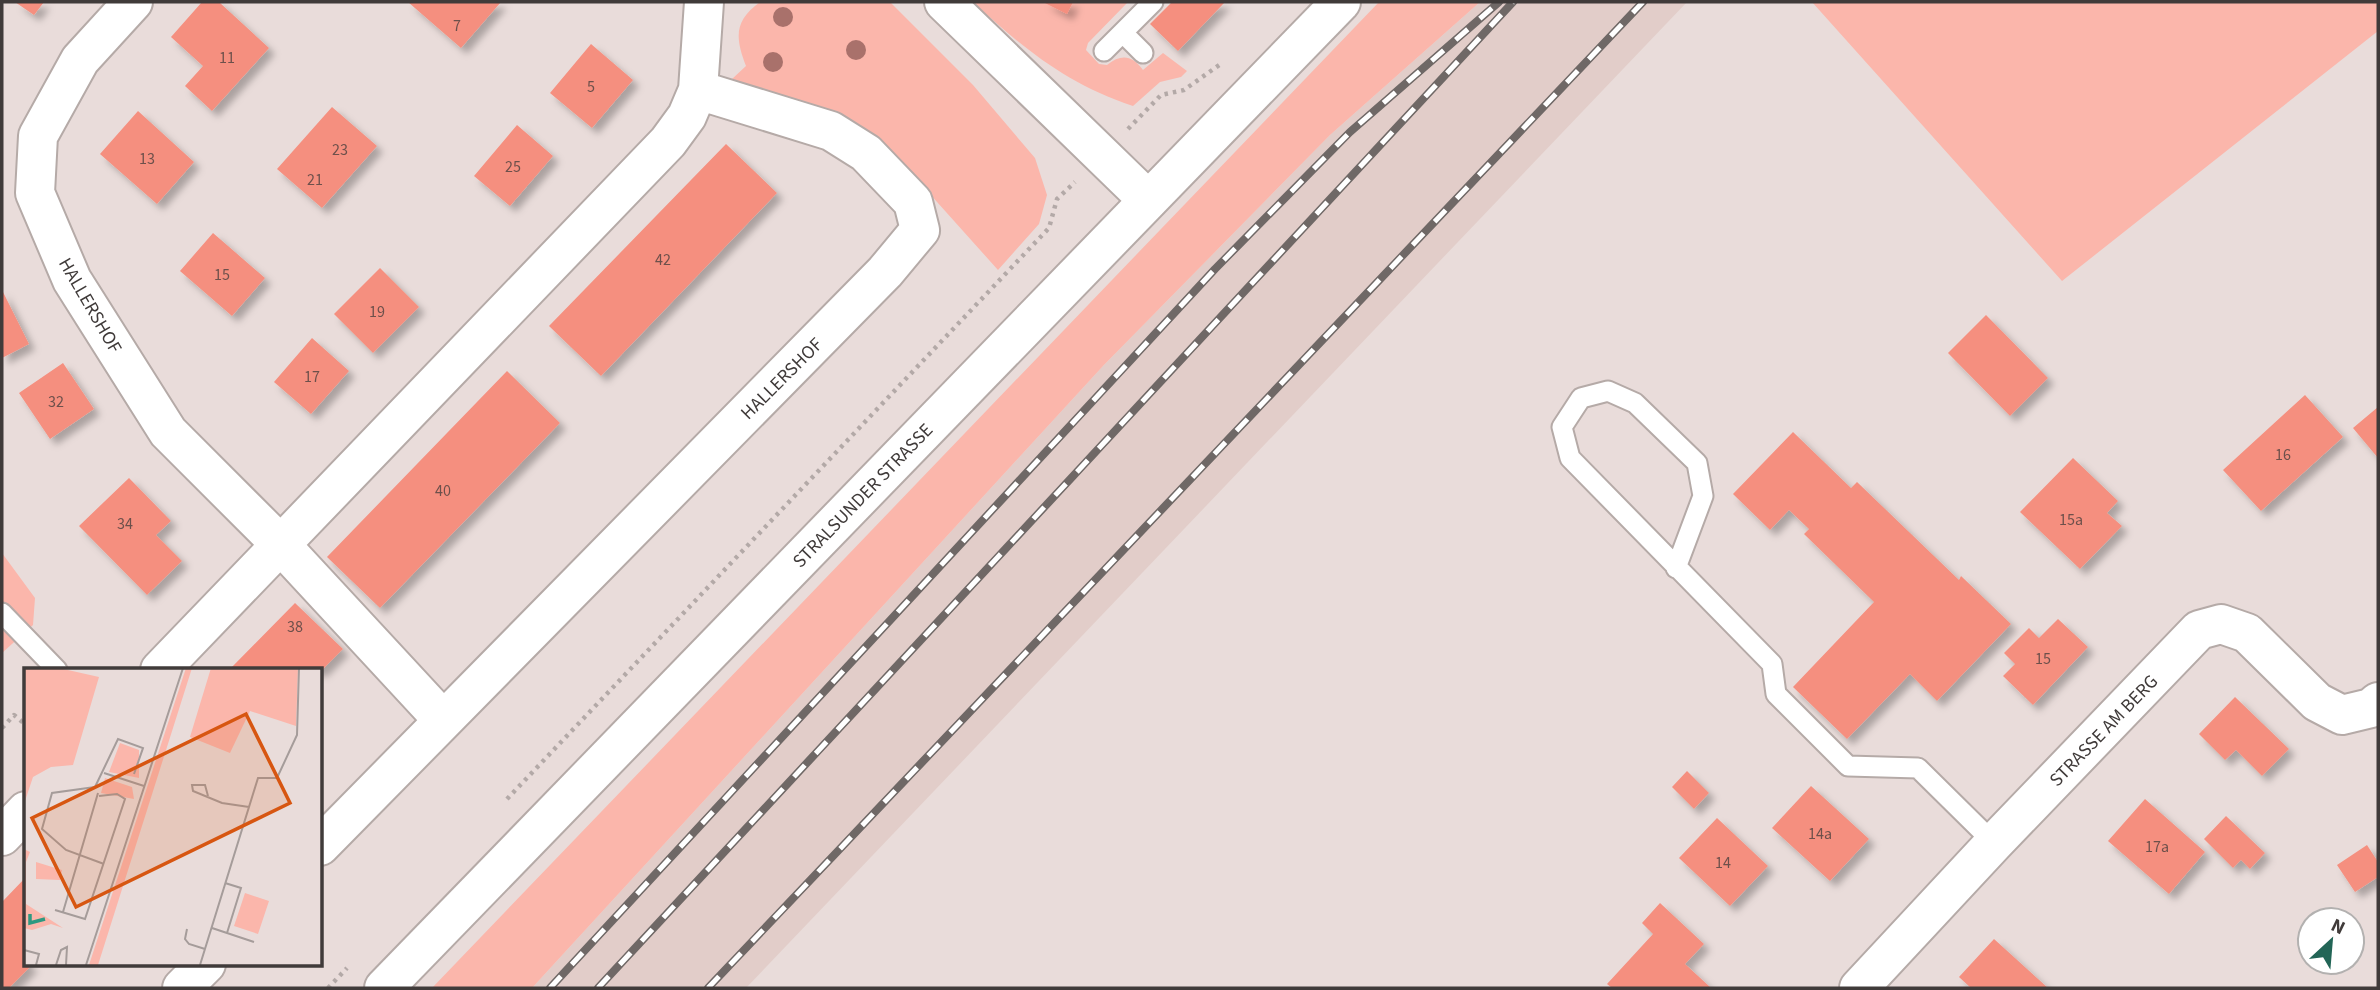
<svg xmlns="http://www.w3.org/2000/svg" width="2380" height="990" font-family="'Source Sans 3',sans-serif">
	<style>
		.built { fill: #e2cdc9 }
		.green { fill: #fbb6ab }
		.building { fill: #f58f7f; filter: url(#shadow) }
		.lines { fill: none; stroke-linecap: round; stroke-linejoin: round }
		.lane-casing { stroke: #b5aaa7; stroke-width: 23 }
		.street-casing { stroke: #b5aaa7; stroke-width: 42 }
		.secondary-casing { stroke: #b5aaa7; stroke-width: 42 }
		.path { stroke: #b3a9a7; stroke-width: 4.5; stroke-dasharray: 3.5 5; stroke-linecap: butt }
		.lane { stroke: #fff; stroke-width: 19 }
		.street { stroke: #fff; stroke-width: 38 }
		.secondary { stroke: #fff; stroke-width: 38 }
		.rail-casing { stroke: #6f6866; stroke-width: 8 }
		.rail { stroke: #fff; stroke-width: 5; stroke-dasharray: 16; stroke-linecap: butt }
		.tree { fill: #a9716b }
		.labels { text-anchor: middle; stroke-width: 7; stroke-linejoin: round; paint-order: stroke }
		.number-label { font-size: 16px; fill: #6d504b }
		.street-label { font-size: 19px; fill: #403b3a; stroke: #fff }
		.inset-river { fill: none; stroke: #2e9981; stroke-width: 3.5 }
		.inset-road { fill: none; stroke: #a59c9a; stroke-width: 2 }
		.view { fill: #d75611; fill-opacity: 0.15; stroke: #d75611; stroke-width: 3.5 }
		.inset-edge { fill: none; stroke: #403b3a; stroke-width: 3.5 }
	</style>
	<defs>
		<filter id="shadow"><feDropShadow dx="6" dy="6" stdDeviation="3.5" flood-color="#0004"/></filter>
	</defs>
	<rect width="100%" height="100%" fill="#e9dcda"/>
	<!-- built -->
	<path class="built" d="M1480,2H1687L746,988H532L1103,366L1330,135Z"/>
	<!-- green -->
	<path class="green" d="M760,2H890L973,85L1035,158L1047,195L1039,224L998,270L903,164L864,132L744,89L732,79L746,66C735,37 734,21 760,2Z
		M973,2H1128L1088,43L1086,50L1099,64L1107,65C1121,54 1132,55 1143,70L1163,53L1187,71L1181,77L1160,82L1133,106C1067,84 1024,49 973,2Z
		M1379,2H1480L1330,135L1103,366L532,988H432Z
		M1812,2H2378V31L2062,281Z
		M2,553L35,598L33,625L2,653Z"/>
	<!-- building -->
	<path class="building" d="M15,2H44L34,15Z
		M202,2H219L269,48L212,111L185,86L203,66L171,37Z
		M408,2H501L461,48Z
		M1043,2H1073L1067,14Z
		M1172,2H1225L1178,51L1150,24Z
		M591,44L633,80L592,128L550,93Z
		M332,107L377,146L322,208L277,169Z
		M138,111L194,162L157,204L100,154Z
		M517,125L553,156L510,206L474,176Z
		M726,144L777,193L601,376L549,326Z
		M213,233L265,278L232,316L180,271Z
		M380,268L419,307L373,353L334,314Z
		M2,290L29,344L2,358Z
		M1986,315L2048,378L2010,416L1948,353Z
		M312,338L349,371L311,414L274,382Z
		M63,363L94,409L50,439L19,393Z
		M507,371L560,423L380,608L327,557Z
		M2305,395L2343,437L2261,511L2223,470Z
		M2378,407V458L2353,428Z
		M1793,432L1851,488L1857,482L1959,580L1961,576L2011,624L1937,701L1910,674L1847,739L1793,687L1874,602L1804,534L1809,529L1789,510L1770,530L1733,494Z
		M2073,458L2118,501L2107,513L2122,526L2080,569L2020,512Z
		M129,478L171,521L156,535L182,561L147,595L79,526Z
		M295,603L343,649L320,672V670H229Z
		M2058,619L2088,647L2033,705L2003,676L2015,664L2004,653L2029,628L2039,638Z
		M2235,697L2289,749L2262,776L2236,750L2225,760L2199,734Z
		M1687,771L1709,793L1694,809L1672,787Z
		M1811,786L1869,839L1830,881L1772,828Z
		M2145,799L2205,852L2169,894L2108,841Z
		M2226,816L2265,853L2250,869L2241,860L2233,868L2204,839Z
		M1717,818L1768,866L1730,906L1679,858Z
		M2367,845L2378,862V877L2355,892L2337,865Z
		M26,877V964H33L9,988H2V902Z
		M1660,903L1704,944L1685,964L1710,987L1709,988H1612L1607,984L1653,934L1642,923Z
		M1994,939L2048,988H1971L1959,977Z"/>
	<g class="lines">
		<!-- lane casing -->
		<g class="lane-casing">
			<path id="lane" d="M1123,33L1143,53
				M1104,51L1153,2
				M1676,568L1703,496L1697,463L1635,403L1608,391L1581,398L1562,427L1570,458L1772,664L1776,694L1848,766L1918,768L1994,843
				M2,613L57,670"/>
		</g>
		<!-- street casing -->
		<g class="street-casing">
			<path id="street" d="M133,2L80,60L38,136L35,193L72,280L168,432L280,544L443,720
				M944,2L1148,200
				M160,670L668,142L687,116L698,90L704,2
				M2,836L26,811
				M320,846L885,272L920,230L913,202L866,153L831,131L698,90
				M182,988L206,964
				M1859,988L1994,843L2199,630L2221,624L2247,633L2317,702L2342,715L2371,708L2378,702"/>
		</g>
		<!-- secondary casing -->
		<g class="secondary-casing">
			<path id="secondary" d="M384,988L1341,2"/>
		</g>
		<!-- path -->
		<path class="path" d="M1128,129L1161,95L1184,90L1222,63
			M2,728L14,715L26,725
			M507,799L1049,228L1057,199L1075,182
			M328,988L347,968"/>
		<!-- lane -->
		<use href="#lane" class="lane"/>
		<!-- street -->
		<use href="#street" class="street"/>
		<!-- secondary -->
		<use href="#secondary" class="secondary"/>
		<!-- rail casing -->
		<g class="rail-casing">
			<path id="rail" d="M550,988L1215,269L1350,132L1499,2
				M598,988L1513,2
				M708,988L1643,2"/>
		</g>
		<!-- rail -->
		<use href="#rail" class="rail"/>
	</g>
	<!-- trees -->
	<g class="tree">
		<circle cx="783" cy="17" r="10"/>
		<circle cx="856" cy="50" r="10"/>
		<circle cx="773" cy="62" r="10"/>
	</g>
	<g class="labels">
		<!-- number labels -->
		<g class="number-label">
			<text x="457" y="31">7</text>
			<text x="227" y="63">11</text>
			<text x="591" y="92">5</text>
			<text x="340" y="155">23</text>
			<text x="147" y="164">13</text>
			<text x="513" y="172">25</text>
			<text x="315" y="185">21</text>
			<text x="663" y="265">42</text>
			<text x="222" y="280">15</text>
			<text x="377" y="317">19</text>
			<text x="312" y="382">17</text>
			<text x="56" y="407">32</text>
			<text x="2283" y="460">16</text>
			<text x="443" y="496">40</text>
			<text x="2071" y="525">15a</text>
			<text x="125" y="529">34</text>
			<text x="295" y="632">38</text>
			<text x="2043" y="664">15</text>
			<text x="1820" y="839">14a</text>
			<text x="2157" y="852">17a</text>
			<text x="1723" y="868">14</text>
		</g>
		<!-- street labels -->
		<g class="street-label">
			<text transform="translate(91 305) rotate(60)" y="7">HALLERSHOF</text>
			<text transform="translate(781 378) rotate(-45)" y="7">HALLERSHOF</text>
			<text transform="translate(862 495) rotate(-46)" y="7">STRALSUNDER STRASSE</text>
			<text transform="translate(2103 730) rotate(-46)" y="7">STRASSE AM BERG</text>
		</g>
	</g>
	<!-- overview -->
	<g transform="translate(24 668)">
		<rect width="298" height="298" fill="#e9dcda"/>
		<path d="M0,0H35L75,9L49,97L27,99L9,109L0,136ZM162,0H168L74,297H65ZM187,0H274L272,58L226,43L206,85L166,69ZM96,75L115,82V110L85,104ZM81,110L108,119L110,131L77,125ZM0,181L6,184L2,194V236L39,260L27,256L8,262L0,260ZM12,194L38,202L36,212L12,211ZM221,225L245,233L234,266L210,258Z" fill="#fbb6ab"/>
		<path class="inset-river" d="M6,246V255L21,251"/>
		<path class="inset-road" d="M80,105L120,118M71,119L28,125L18,161L42,182L80,196M71,119L94,71L119,80L110,106M184,128L181,117H168L169,123L198,135L225,139M201,215L217,220L203,265M31,242L61,251L101,131L93,126L75,128M39,244L74,125M188,260L230,274M163,261L161,271L165,276L181,281M0,282L15,286L12,297M32,297L37,282L43,279L42,297M62,297L159,0M176,297L234,110H253L273,67L275,0"/>
		<path class="view" d="M222,46L266,135L52,239L8,150Z"/>
		<rect width="298" height="298" class="inset-edge"/>
	</g>
	<!-- border -->
	<rect width="2380" height="990" fill="none" stroke="#403b3a" stroke-width="7"/>
	<!-- north arrow -->
	<g transform="translate(2331 941) rotate(26)"><circle r="33" fill="#ffffff" stroke="#b3b1b0" stroke-width="2"/>
	<path d="M0-5L12 26L0 18L-12 26Z" fill="#226556"/>
	<text y="-10" font-size="19" font-weight="bold" text-anchor="middle" fill="#403b3a">N</text>
	</g>
</svg>
